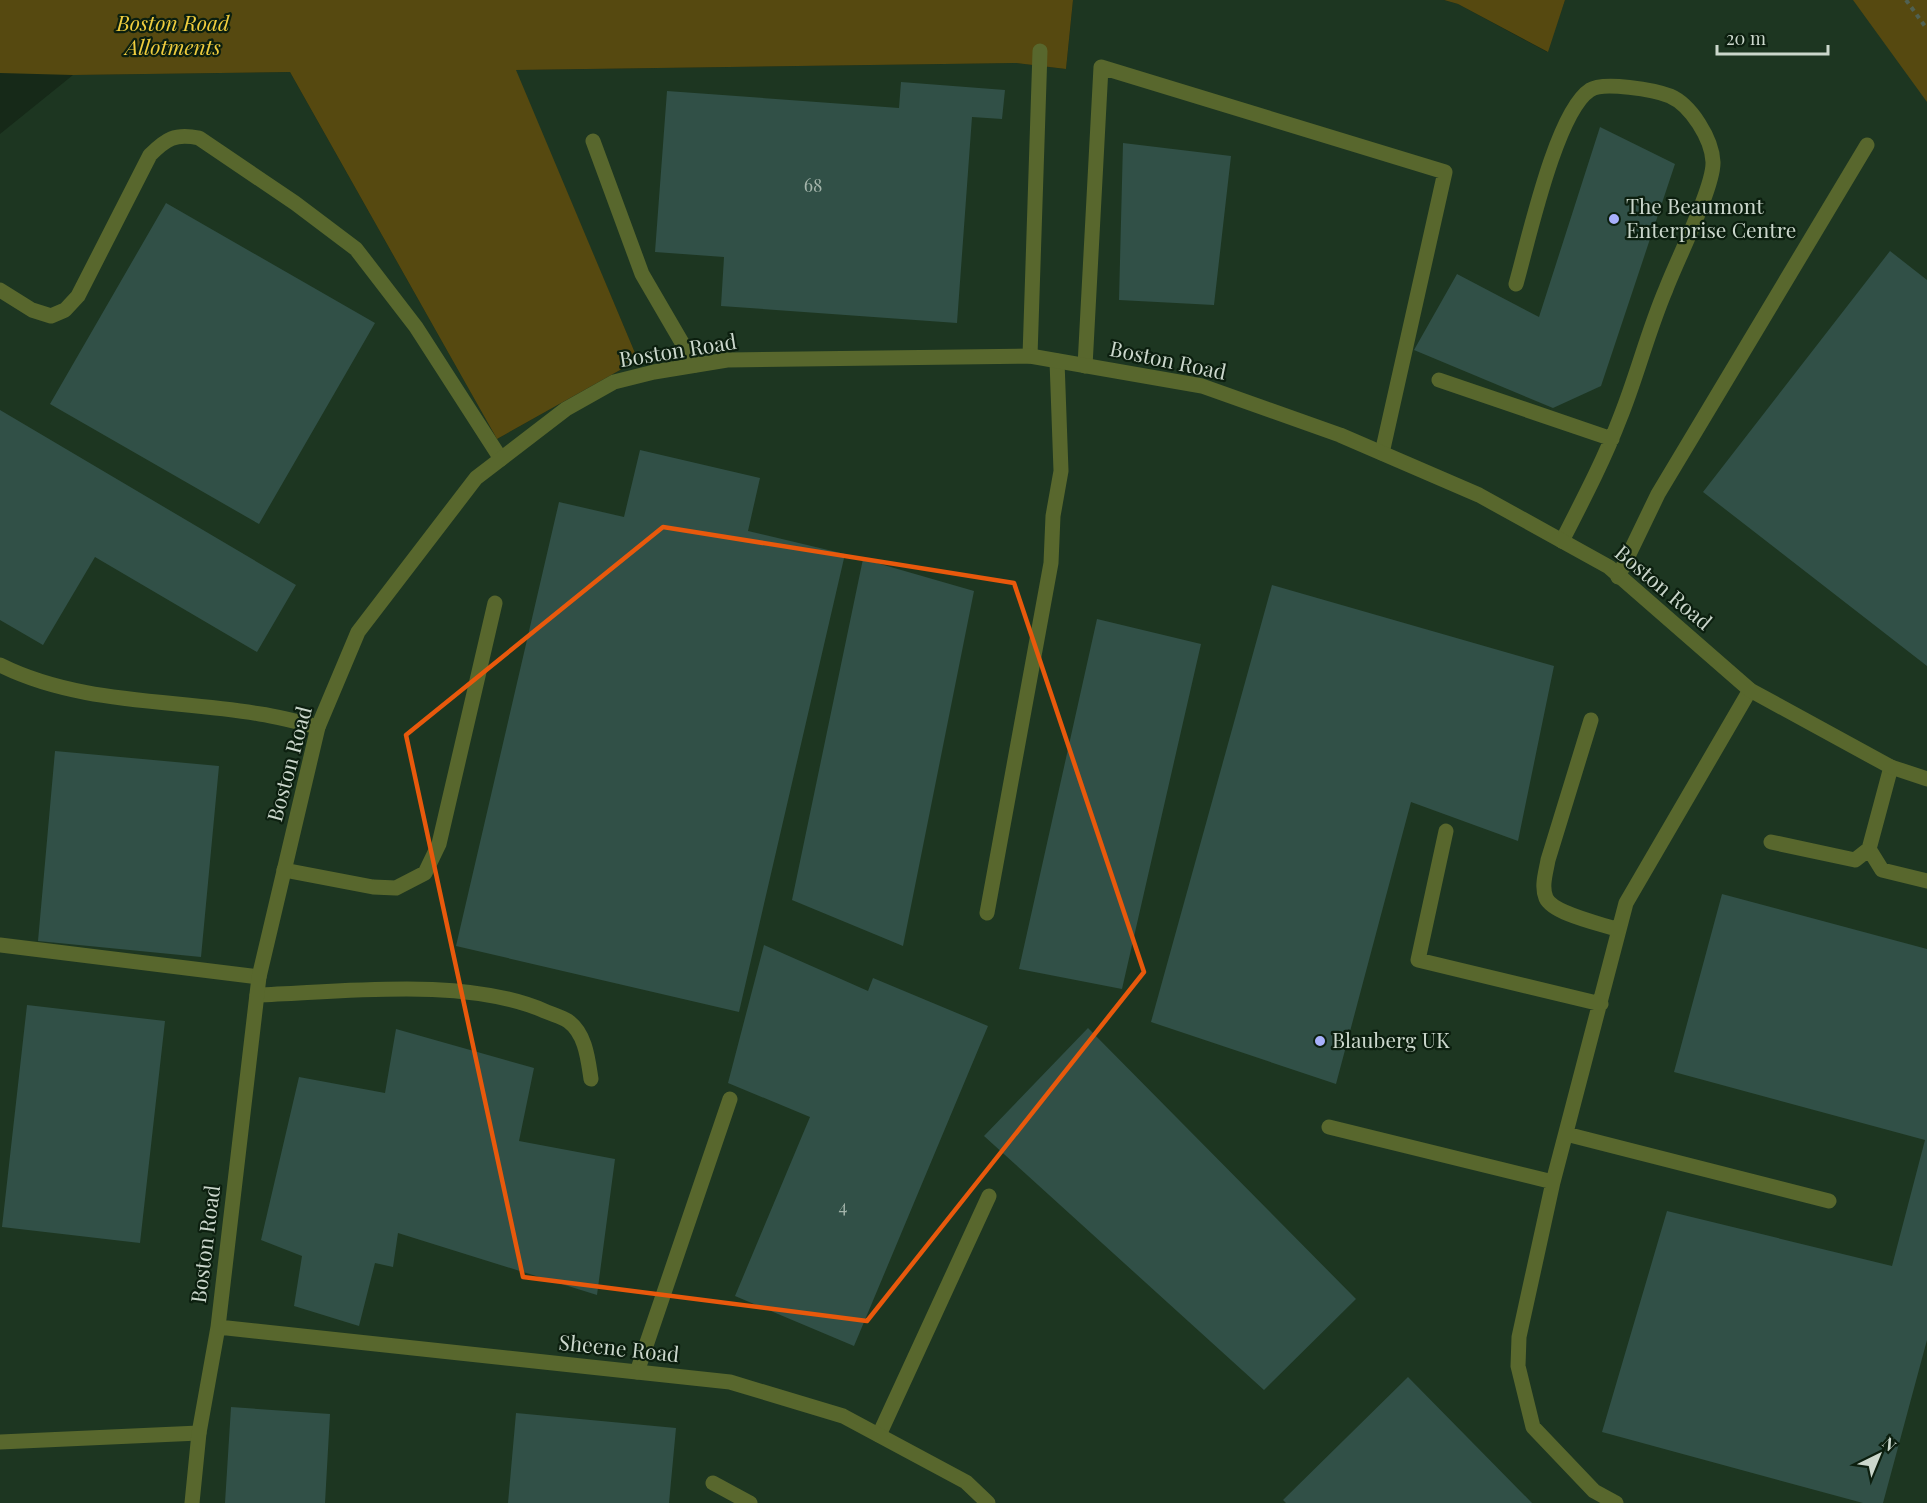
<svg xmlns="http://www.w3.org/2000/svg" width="1927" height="1503" font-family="'Playfair Display',serif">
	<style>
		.built { fill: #1d3621 }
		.green { fill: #564910 }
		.building { fill: #315047 }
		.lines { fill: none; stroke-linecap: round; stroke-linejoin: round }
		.path { stroke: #506152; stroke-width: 4; stroke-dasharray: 4.5 4.5; stroke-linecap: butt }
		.lane { stroke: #58672d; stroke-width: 15 }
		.street { stroke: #58672d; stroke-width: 15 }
		.marked { fill: none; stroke: #e8590c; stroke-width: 4.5; stroke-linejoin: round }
		.poi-dot { fill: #a8b0fc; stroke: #0c1f0f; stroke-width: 2 }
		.labels { text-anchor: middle; stroke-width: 4.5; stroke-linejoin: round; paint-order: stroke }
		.number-label { font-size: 18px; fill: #a4b5ab }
		.park-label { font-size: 21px; font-style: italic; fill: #efcd3e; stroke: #0c1f0f }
		.poi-label { font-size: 21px; fill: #cbd7cc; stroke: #0c1f0f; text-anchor: start }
		.street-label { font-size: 21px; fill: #cbd7cc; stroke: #0c1f0f }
	</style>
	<rect width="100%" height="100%" fill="#162918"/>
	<!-- built -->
	<path class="built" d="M1073,0H1444L1458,4L1547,52L1565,0H1881L1927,45V1503H0V134L73,75L290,72L497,439L638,360L515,70L1016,63L1066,69Z"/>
	<!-- green -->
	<path class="green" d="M0,0H1073L1066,69L1016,63L516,70L638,360L497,439L290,72L73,75L0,73Z
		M1444,0H1565L1548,52L1458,4Z
		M1853,0H1927V102Z"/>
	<!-- building -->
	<path class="building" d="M901,82L1005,90L1002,119L972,117L957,323L721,306L724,257L655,252L667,91L899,108Z
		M1600,127L1675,164L1601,386L1553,408L1414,350L1457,274L1539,317Z
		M1123,143L1231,156L1214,305L1119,300Z
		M166,203L375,323L259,524L50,404Z
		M1890,251L1927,280V666L1703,492Z
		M0,410L296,585L257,652L95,557L43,645L0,620Z
		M640,450L760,478L748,531L845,554L739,1012L456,946L559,502L624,517Z
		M863,559L974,591L903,946L792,900Z
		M1272,585L1554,666L1518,841L1411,802L1336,1084L1151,1022Z
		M1097,619L1201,644L1122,989L1019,969Z
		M55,751L219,766L201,957L38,941Z
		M1722,894L1927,949V1340L1883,1503H1863L1602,1432L1667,1211L1892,1266L1925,1140L1674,1072Z
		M764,945L868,991L873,978L988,1026L854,1346L735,1296L810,1117L728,1083Z
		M27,1005L165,1021L140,1243L2,1227Z
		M1088,1028L1356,1299L1264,1390L984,1136Z
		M396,1029L534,1068L519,1141L615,1159L597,1295L398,1233L393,1267L375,1263L359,1326L294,1306L302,1256L261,1240L299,1077L385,1093Z
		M1408,1377L1532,1503H1286L1283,1500Z
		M231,1407L330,1414L325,1503H225Z
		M516,1413L676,1428L669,1503H508Z"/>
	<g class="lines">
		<!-- path -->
		<path class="path" d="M1906,0L1927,29"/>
		<!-- lane -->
		<path class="lane" d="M593,141L642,274L695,365
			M1516,284C1528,242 1556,112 1590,90C1603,81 1655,90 1670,96C1691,105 1712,139 1713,162C1714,187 1676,262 1666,289C1648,331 1637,376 1620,418C1604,460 1583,500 1562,541
			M0,290L32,310L51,316L65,310L78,296L150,155C166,139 175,133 199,138L295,203L356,249L416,327L501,459
			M1030,356L1040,51
			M1085,366L1101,67L1445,172L1382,453
			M1439,380L1612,439
			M1618,577L1658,494L1867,145
			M0,665C80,705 173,699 260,714C280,717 299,722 318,727
			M1591,720L1548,860C1546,872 1541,886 1546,898C1553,914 1602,924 1619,930
			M1446,831L1418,960L1601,1004
			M1771,842L1855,860L1869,849L1891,767
			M1869,849L1882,870L1927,881
			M284,870L373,887L396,888L425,873L439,844L495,603
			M987,913L1051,563L1053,516L1061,471L1057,361
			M0,945L259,977
			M257,995C344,992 467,976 547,1012C554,1015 562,1017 568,1021C586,1034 588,1060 591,1079
			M1329,1127L1553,1182
			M1566,1134L1829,1201
			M637,1372L730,1099
			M879,1435L989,1196
			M0,1442L199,1433
			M713,1483L750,1503
			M1616,1503L1594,1491L1533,1427L1518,1366L1519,1337L1553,1182L1626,903L1750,690"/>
		<!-- street -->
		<path class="street" d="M218,1327L730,1382L843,1416L966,1482L988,1503
			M192,1503L199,1433L218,1327L259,977L318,727L358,632L476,478L566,409L614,382L654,372L727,360L1030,356L1202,386L1340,435L1479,495L1609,567L1750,690L1891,767L1927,779"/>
	</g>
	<!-- marked area -->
	<path class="marked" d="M663,527L1014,583L1144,972L867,1321L523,1277L406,735Z"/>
	<!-- markers -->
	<g class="poi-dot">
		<circle cx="1614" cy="219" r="6"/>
		<circle cx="1320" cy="1041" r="6"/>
	</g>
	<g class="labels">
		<!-- number labels -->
		<g class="number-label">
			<text x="813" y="192">68</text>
			<text x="843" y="1213">4</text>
		</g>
		<!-- park labels -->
		<g class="park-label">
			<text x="173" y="31">Boston Road<tspan x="173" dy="24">Allotments</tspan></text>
		</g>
		<!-- poi labels -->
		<g class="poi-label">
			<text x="1626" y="214">The Beaumont<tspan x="1626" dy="24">Enterprise Centre</tspan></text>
			<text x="1332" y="1048">Blauberg UK</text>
		</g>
		<!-- street labels -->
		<g class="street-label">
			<text transform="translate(678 351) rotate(-9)" y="7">Boston Road</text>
			<text transform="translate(1168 361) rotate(12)" y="7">Boston Road</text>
			<text transform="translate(1663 588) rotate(40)" y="7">Boston Road</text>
			<text transform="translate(290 764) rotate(-75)" y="7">Boston Road</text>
			<text transform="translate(206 1244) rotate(-83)" y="7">Boston Road</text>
			<text transform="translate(619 1349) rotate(6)" y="7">Sheene Road</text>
		</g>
	</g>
	<!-- north arrow -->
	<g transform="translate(1879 1455) rotate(43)" stroke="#0c1f0f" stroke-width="4.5" paint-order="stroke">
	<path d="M0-4.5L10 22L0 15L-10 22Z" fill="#cbd7cc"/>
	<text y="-9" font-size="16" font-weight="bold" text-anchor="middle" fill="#cbd7cc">N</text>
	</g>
	<!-- scale -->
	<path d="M1717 45v9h111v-9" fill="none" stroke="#cbd7cc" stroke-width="3"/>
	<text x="1726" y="45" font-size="18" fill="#cbd7cc" stroke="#0c1f0f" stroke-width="4.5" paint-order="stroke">20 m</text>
</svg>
